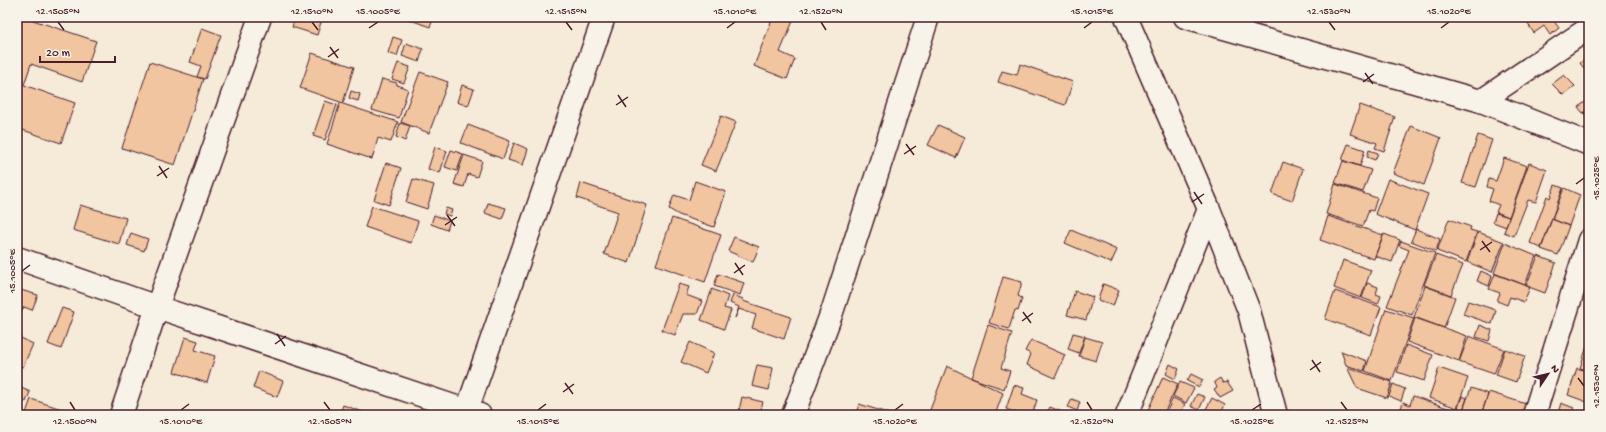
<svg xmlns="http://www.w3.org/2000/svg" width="1606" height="432" font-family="'Gochi Hand',sans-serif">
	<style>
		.building { fill: #f0c59f; stroke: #4a1f2b }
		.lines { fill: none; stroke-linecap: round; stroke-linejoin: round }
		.minor-casing { stroke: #4a1f2b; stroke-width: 25 }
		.minor { stroke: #f7f3e8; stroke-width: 22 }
		.ticks { fill: none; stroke: #4a1f2b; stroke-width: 1.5 }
		.neatline { fill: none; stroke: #4a1f2b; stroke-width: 1.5 }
		.ticks-label { font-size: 10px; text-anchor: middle; fill: #4a1f2b }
	</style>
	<rect width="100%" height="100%" fill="#f6ead9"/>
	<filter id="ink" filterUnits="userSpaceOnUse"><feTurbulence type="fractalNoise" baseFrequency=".025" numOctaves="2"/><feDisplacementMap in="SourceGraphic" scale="8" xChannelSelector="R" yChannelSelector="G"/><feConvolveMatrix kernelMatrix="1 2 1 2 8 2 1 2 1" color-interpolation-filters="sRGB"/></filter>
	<g filter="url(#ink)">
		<!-- building -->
		<path class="building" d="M17,17H24L96,41L82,82L31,64L24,85L75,103L61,143L17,128Z
			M295,17H316L322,19L317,35L292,27Z
			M409,17H434L430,27L408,19Z
			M773,17H783L793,21L780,52L795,59L787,79L754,66Z
			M1523,17H1557L1553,20L1559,28L1550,35L1544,26L1534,33Z
			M202,28L221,35L205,79L197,77L201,66L190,62Z
			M393,37L402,40L397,56L388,53Z
			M406,43L423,49L419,62L402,56Z
			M312,53L354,67L343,103L300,88Z
			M1589,56V75L1580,63Z
			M150,62L203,79L175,165L122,148Z
			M398,63L410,67L404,83L392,79Z
			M1020,64L1073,82L1065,105L998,82L1002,71L1017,75Z
			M420,72L448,82L429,133L401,122Z
			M1564,75L1575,86L1563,95L1552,84Z
			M382,79L397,83V85L408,89L399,118L372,110Z
			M462,85L474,89L468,106L457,102Z
			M351,91L360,94L358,101L349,98Z
			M325,101L337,105L325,140L313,136Z
			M1587,101L1589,103V109L1583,113L1578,107Z
			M340,103L398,122L391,142L378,138L372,159L327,144Z
			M1360,105L1395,117L1384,151L1375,148L1377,143L1350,134Z
			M1589,110V119L1584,113Z
			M721,116L736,122L716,171L701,165Z
			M400,123L410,126L405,141L396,137Z
			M468,125L510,141L503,159L461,143Z
			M938,125L965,137L956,158L928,145Z
			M1411,126L1441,138L1424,185L1393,173Z
			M1478,135L1492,140L1476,187L1462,183Z
			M514,143L528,149L523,165L508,160Z
			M1348,144L1365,150L1360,166L1342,160Z
			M435,147L447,151L440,173L428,169Z
			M451,150L463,154L457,171L445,167Z
			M1369,150L1378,153L1375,160L1367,157Z
			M464,155L482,161L477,177L468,174L464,187L454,184Z
			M1504,158L1527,166L1509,217L1496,212L1499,205L1489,201L1493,189L1487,187L1489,179L1496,181Z
			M1343,161L1371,170L1363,192L1335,183Z
			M1283,162L1303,169L1292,201L1272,194Z
			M386,163L401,168L389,205L374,200Z
			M1529,163L1547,170L1536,202L1528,200L1514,236L1504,232Z
			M413,179L434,185L427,209L406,202Z
			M1388,179L1428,194L1415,230L1375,214Z
			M695,181L726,192L714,227L679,215L669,209L674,195L689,200Z
			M581,183L647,205L629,263L604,254L618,212L577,198Z
			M1335,184L1377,198L1373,211L1369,210L1363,226L1326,214Z
			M1555,185L1563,188L1541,248L1530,243L1547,196L1550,198Z
			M1564,188L1580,195L1569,226L1552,219Z
			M488,203L506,208L502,219L485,213Z
			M80,205L126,218L119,244L73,230Z
			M372,206L418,221L411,243L365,227Z
			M446,208L452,210L450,216L444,214Z
			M1496,213L1509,217L1506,227L1493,222Z
			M434,215L450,221L447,230L431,224Z
			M1328,216L1383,235L1374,259L1320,240Z
			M672,218L721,235L705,282L656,265Z
			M1449,219L1471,227L1470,230L1477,232L1466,262L1437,251Z
			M1552,219L1569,226L1558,255L1541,249Z
			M1416,229L1440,239L1436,251L1411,241Z
			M1071,230L1117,250L1111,263L1065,243Z
			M1478,232L1504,242L1492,272L1467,262Z
			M131,233L148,239L144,251L127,245Z
			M1384,234L1400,240L1392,262L1375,256Z
			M734,237L759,247L753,262L728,251Z
			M1401,241L1435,253L1412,315L1387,306L1409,250L1399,246Z
			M1505,243L1536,256L1525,285L1494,273Z
			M1436,255L1463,265L1451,295L1424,285Z
			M1538,256L1556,263L1545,293L1526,286Z
			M1343,260L1371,270L1361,298L1334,288Z
			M1481,271L1492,276L1489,286L1477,281Z
			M718,274L744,283L740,295L714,286Z
			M1495,274L1530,287L1524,302L1510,297L1507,305L1497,301L1500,293L1489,289Z
			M1003,277L1022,282L1018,296L1022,298L1018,311L1015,310L1009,329L989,323Z
			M1367,283L1378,287L1376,294L1381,296L1378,304L1362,298Z
			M679,284L689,287L686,295L702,301L697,314H683L675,335L662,330Z
			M1103,284L1119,290L1113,306L1098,300Z
			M1425,286L1455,297L1444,328L1414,317Z
			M17,289L38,295L32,310L24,307L21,312L17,310Z
			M712,289L728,296L724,308L731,310L724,329L701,320Z
			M1075,291L1093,297L1086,320L1067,315Z
			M1335,291L1381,307L1371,335L1325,319Z
			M733,295L743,299V301L791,317L784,339L752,328L756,315L739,309L735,318L739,307L730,303Z
			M1468,301L1496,310L1492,324L1463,314Z
			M62,308L74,312L61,349L48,344Z
			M1386,309L1414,318L1392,381L1365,371Z
			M1415,318L1467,336L1459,361L1407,342Z
			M988,325L1012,333L1001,368L1010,371L1004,389L971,378Z
			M1480,325L1492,330L1489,341L1476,337Z
			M1073,333L1085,336L1079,353L1068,349Z
			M17,336L33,344L23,367L17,365Z
			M1469,336L1504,349L1494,374L1459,362Z
			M185,337L198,341L195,350L215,356L207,383L174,372Z
			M1085,337L1102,342L1096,361L1079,356Z
			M1031,340L1065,355L1055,378L1027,365L1031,354L1025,351Z
			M690,342L714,353L706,373L681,362Z
			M1588,343H1589V371L1580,368Z
			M1406,345L1433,355L1424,381L1397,372Z
			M1505,349L1525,356L1516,382L1496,375Z
			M1341,351L1367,361L1364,371L1346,365Z
			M1170,364L1179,369L1175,379L1166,374Z
			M757,365L773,368L769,390L752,386Z
			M947,366L1003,393L995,415H928Z
			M1347,367L1392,382L1387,398L1357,388Z
			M1439,368L1468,378L1457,408L1429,398Z
			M1577,368L1589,372V397L1587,402L1568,395Z
			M259,371L283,381L277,397L253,388Z
			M1191,374L1203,380L1199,387L1187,381Z
			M1163,377L1178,384L1163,415H1159L1148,410Z
			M1220,378L1223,383L1227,382L1233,391L1220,398L1214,389L1217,387L1214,382Z
			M1180,382L1194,388L1186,403L1173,396Z
			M1393,384L1405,389L1401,401L1389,396Z
			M1014,385L1024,388L1022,394L1037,400L1032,415H1023L1006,409Z
			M17,386L30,392L26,402L17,397Z
			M1471,388L1488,394L1481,415L1463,410Z
			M1489,392L1526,404L1522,415H1490L1482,412Z
			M1197,394L1205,397L1199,410L1191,406Z
			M1413,396L1468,415H1399L1403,402L1410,405Z
			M1462,396L1467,398L1463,410L1458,408Z
			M742,397L763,402L759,415H738Z
			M1173,398L1185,404L1180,415H1165Z
			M1212,398L1225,405L1220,415H1217L1206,409Z
			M31,399L80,415H31L26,413Z
			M1072,399L1080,402L1077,411L1068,407Z
			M1561,403L1574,408L1571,415H1563L1558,413Z
			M859,404L894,415H858L856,414Z
			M343,405L363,412L362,415H339Z
			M1050,407L1069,415H1046Z
			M1204,409L1215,415H1201Z"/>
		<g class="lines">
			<!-- minor casing -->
			<g class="minor-casing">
				<path id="minor" d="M1126,17L1209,209L1249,311L1276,415
					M1185,17L1481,101L1589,144
					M1481,101L1589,28
					M17,258L157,307L480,415
					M467,410L604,17
					M121,415L157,307L260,17
					M793,415L832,312L928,17
					M1127,415L1209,209
					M1534,415L1589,240"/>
			</g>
			<!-- minor -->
			<use href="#minor" class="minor"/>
		</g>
	</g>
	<!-- ticks -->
	<path class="ticks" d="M58,22L64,30M312,22L318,30M566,22L572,30M821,22L826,30M1329,22L1335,30M369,28L378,22M727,28L735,22M1084,28L1092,22M1441,28L1449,22M330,47L338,58M328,57L339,49M1365,73L1373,84M1363,82L1374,74M618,95L626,107M616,105L628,97M906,144L914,155M904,154L916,146M159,166L167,178M157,176L169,168M1576,184L1584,178M1194,192L1202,204M1192,202L1204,194M447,215L455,226M445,225L457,217M1482,241L1490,252M1480,250L1492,242M735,263L743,275M22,271L30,265M734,273L745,265M1023,312L1031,323M1022,321L1033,313M277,334L285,346M275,344L286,336M1312,360L1320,372M1310,370L1321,362M1578,378L1584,386M565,383L573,394M563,392L574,384M70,402L75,410M324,402L330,410M1087,402L1092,410M1341,402L1347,410M181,410L189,404M538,410L546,404M895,410L903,404M1252,410L1261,404"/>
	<!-- margin -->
	<rect width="1606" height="432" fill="none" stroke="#f7f3e8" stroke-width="44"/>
	<!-- north arrow -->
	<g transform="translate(1548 374) rotate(55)" stroke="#f7f3e8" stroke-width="3" paint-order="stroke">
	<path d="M0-3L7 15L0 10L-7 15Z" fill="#4a1f2b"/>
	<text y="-6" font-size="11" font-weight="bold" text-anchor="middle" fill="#4a1f2b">N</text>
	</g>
	<!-- scale -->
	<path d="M40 56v6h75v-6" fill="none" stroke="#4a1f2b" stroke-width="2"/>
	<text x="46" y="56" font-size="12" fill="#4a1f2b" stroke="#f7f3e8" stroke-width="3" paint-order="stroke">20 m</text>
	<rect x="22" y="22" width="1562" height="388" class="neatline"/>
	<g class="ticks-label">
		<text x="58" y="14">12.1505°N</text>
		<text x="312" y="14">12.1510°N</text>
		<text x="378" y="14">15.1005°E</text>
		<text x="566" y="14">12.1515°N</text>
		<text x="735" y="14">15.1010°E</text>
		<text x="821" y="14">12.1520°N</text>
		<text x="1092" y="14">15.1015°E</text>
		<text x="1329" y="14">12.1530°N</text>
		<text x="1449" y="14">15.1020°E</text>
		<text transform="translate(1595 178) rotate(-90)" y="4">15.1025°E</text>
		<text transform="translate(11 271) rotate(-90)" y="4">15.1005°E</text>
		<text transform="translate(1595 386) rotate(-90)" y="4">12.1530°N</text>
		<text x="75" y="424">12.1500°N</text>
		<text x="181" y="424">15.1010°E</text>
		<text x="330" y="424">12.1505°N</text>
		<text x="538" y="424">15.1015°E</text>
		<text x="895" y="424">15.1020°E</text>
		<text x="1092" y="424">12.1520°N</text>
		<text x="1252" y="424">15.1025°E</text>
		<text x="1347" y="424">12.1525°N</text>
	</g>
</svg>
